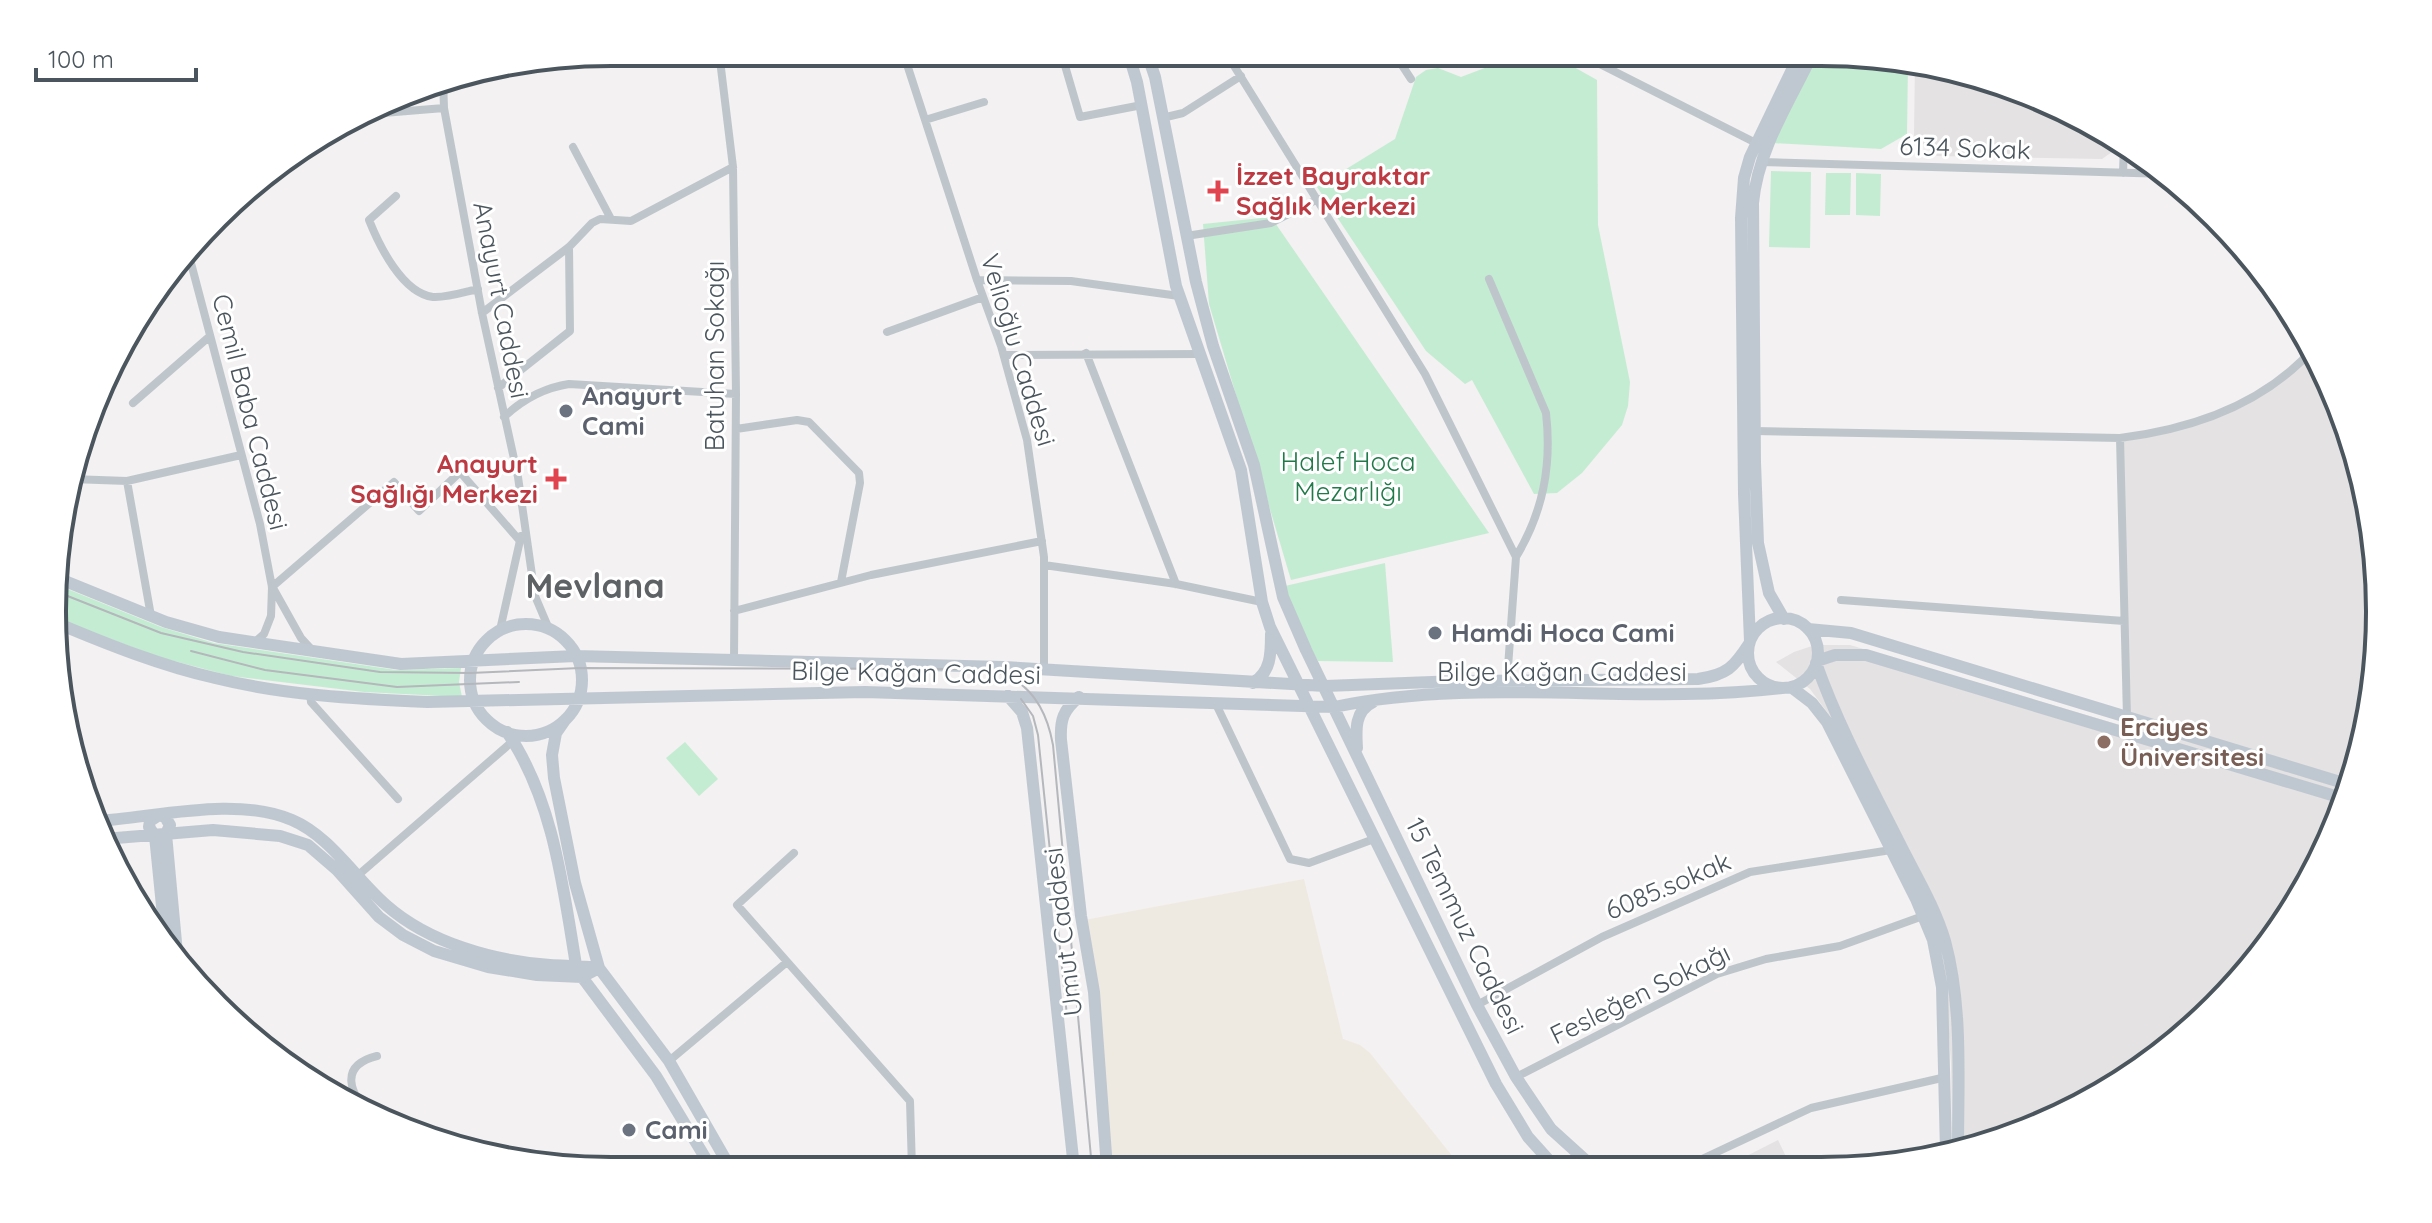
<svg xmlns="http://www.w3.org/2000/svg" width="2432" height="1223" font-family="Quicksand,sans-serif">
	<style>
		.education { fill: #e4e2e2 }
		.green { fill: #c4ecd2 }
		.sand { fill: #efeae1 }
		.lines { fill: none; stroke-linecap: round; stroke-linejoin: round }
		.street { stroke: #bec6cc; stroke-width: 8 }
		.secondary { stroke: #bfc8d1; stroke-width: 12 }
		.tram { stroke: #b4b7bb; stroke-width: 2 }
		.health-dot { fill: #e0444e; stroke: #fff; stroke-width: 3 }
		.worship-dot { fill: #6b7280; stroke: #fff; stroke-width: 3 }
		.education-dot { fill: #8d6e63; stroke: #fff; stroke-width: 3 }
		.labels { text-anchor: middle; stroke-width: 6; stroke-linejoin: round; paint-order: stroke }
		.street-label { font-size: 26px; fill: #4a555d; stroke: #fff }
		.health-label { font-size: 26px; font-weight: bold; fill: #be3a42; stroke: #fff; text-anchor: start }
		.worship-label { font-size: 26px; font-weight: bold; fill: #5b616d; stroke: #fff; text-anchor: start }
		.park-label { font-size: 26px; fill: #207949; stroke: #fff }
		.education-label { font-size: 26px; font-weight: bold; fill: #785e54; stroke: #fff; text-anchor: start }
		.district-label { font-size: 34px; font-weight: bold; fill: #5e6265; stroke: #fff }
		.rim { fill: none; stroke: #4a555d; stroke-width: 4 }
	</style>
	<rect width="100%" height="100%" fill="#f3f1f1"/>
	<!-- education -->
	<path class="education" d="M1915,63L1965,71L2068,110L2113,138L2112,152L2102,159L1937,156L1914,136Z
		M2313,349L2350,431L2375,538L2379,648L2361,756L2322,859L2264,952L2161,1056L2034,1129L1952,1151L1951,1063L1944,969L1833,720L1810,689L1776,662L1794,652L1815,645H1850L2127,727L2123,437L2166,430L2255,398Z
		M1778,1140L1791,1167H1725Z"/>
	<!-- green -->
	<path class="green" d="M1524,53L1558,58L1597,80L1598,225L1630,382L1628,406L1622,425L1582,473L1557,493L1534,494L1472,380L1465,384L1426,351L1317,187L1395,139L1416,77L1426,70L1438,68L1461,77Z
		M1816,53H1857L1908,62L1907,134L1881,149L1772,143Z
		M1771,171L1811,172L1810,248L1769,247Z
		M1826,173H1851L1850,215H1825Z
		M1856,173L1881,174L1880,216L1856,215Z
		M1271,217L1489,533L1291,580L1209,304L1203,224Z
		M1385,563L1393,662L1318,661L1302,633L1285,586Z
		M60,586L161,627L214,643L396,670L461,668L459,682L462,697L364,692L231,676L159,657L59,620Z
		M685,742L718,779L699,796L666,758Z"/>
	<!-- sand -->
	<path class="sand" d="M1304,879L1343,1039L1360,1045L1370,1053L1461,1167L1107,1168L1100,1078L1079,921Z"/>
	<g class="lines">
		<!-- street -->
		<path class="street" d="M719,52L733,167L736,394L734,660
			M903,52L977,280L1001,346L1027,440L1044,557V669
			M1061,52L1080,117L1142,105
			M1226,53L1425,374L1516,557L1507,681
			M1394,53L1411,79
			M1578,53L1756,143
			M1465,63L1489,53
			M443,80L444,108L482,313L518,477L535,596L549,629
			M371,114L444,108
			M1162,118L1183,113L1241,76
			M925,120L984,102
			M573,147L611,219
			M1761,162L2168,174
			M2123,173L2124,144
			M396,196L369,220C379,245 402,293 433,297C446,298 465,292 478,289
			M1186,236L1271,223L1318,199
			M187,248L260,524L272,587L271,616L264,634L254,643
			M1489,279L1546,413C1552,466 1543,512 1516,557
			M977,280L1071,281L1179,296
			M482,313L569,247L592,223L600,219L631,221L733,167
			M887,332L983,297
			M1086,353L1176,584
			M1004,355L1199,354
			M498,388L570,331L569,247
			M133,403L210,336
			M504,417C523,399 543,388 569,384L736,394
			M736,429L797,420L809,422L859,473L860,483L841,582
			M1754,431L2120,438C2192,429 2263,405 2313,349
			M2120,438L2127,717
			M71,479L127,481L241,455
			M127,481L151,616
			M1044,565L1176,584L1262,602
			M272,587L394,482L419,511L460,472L520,541
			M273,588L301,638L312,650
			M1841,600L2124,621
			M734,611L871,575L1042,541
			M500,630L521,536
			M310,693L311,702L398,799
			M1216,704L1290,859L1309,863L1374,839
			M794,853L737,905L910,1101L912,1169
			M356,877L513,741
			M1477,1005L1602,937L1750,872L1891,850
			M669,1061L787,962
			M1516,1077L1717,974L1766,959L1840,946L1923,916
			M370,1116C351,1094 337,1066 377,1056
			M1474,1166L1476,1167
			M1685,1167L1811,1108L1946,1077"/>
		<!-- secondary -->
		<path class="secondary" d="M1128,52L1137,82L1176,286L1241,470L1262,602L1270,627L1496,1084L1528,1137L1555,1167
			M1147,53L1155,77L1196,282L1213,346L1254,465L1283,597L1306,650L1477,1005L1516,1077L1551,1129L1593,1167
			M60,579L166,622L219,637L401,664L576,656L1003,667L1325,686L1459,681L1698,679C1727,675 1734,667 1749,644
			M1748 653a35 35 0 1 1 70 0a35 35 0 1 1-70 0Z
			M1784,619L1769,593L1758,543L1755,462L1753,203C1758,149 1790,101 1813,53
			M59,624C109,645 162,666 215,678C283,695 357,699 427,702L865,692L1334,707C1481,676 1634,706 1782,688
			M470 680a56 56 0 1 1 112 0a56 56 0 1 1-112 0Z
			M1808,629L1851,633L2350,785
			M1750,641L1744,494L1741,218L1744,178L1750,157L1800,53
			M1817,661L1835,655H1866L2345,799
			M1816,663C1839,728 1873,790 1904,852C1919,881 1936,910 1945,941C1963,1007 1958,1081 1958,1149
			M1253,683C1271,672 1271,654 1271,634
			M1791,687L1812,703L1827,722L1916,899L1933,940L1942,987L1946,1152
			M1008,696L1022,712L1027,728L1074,1168
			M1079,697C1063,710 1060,720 1061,740L1081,916L1094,992L1107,1168
			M565,720L556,733L552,755L554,778L575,883L599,968L669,1061L731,1169
			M507,732C553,799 563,886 576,965L582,977L656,1076L712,1169
			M1357,748C1356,731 1354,711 1373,702
			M98,821C157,817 236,796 292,820C330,836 355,878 386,905C429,943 494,961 550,965C566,966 582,966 599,968
			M104,839L213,830L280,836L308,845L337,870L379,917L403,935L434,951L488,967L537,975L582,977L599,968
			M165,936L155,836L149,827L150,821L159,815L165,817L170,825L166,834L177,953"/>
		<!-- tram -->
		<path class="tram" d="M60,593L161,633L243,652L380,672L470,673L580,668L975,669C1022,671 1045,701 1053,745L1092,1168
			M191,651L265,670L397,687L519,682
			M1021,699L1033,716L1038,735L1067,1016"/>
	</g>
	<!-- markers -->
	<g class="health-dot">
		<path d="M1214 179h8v8h8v8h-8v8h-8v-8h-8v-8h8z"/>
		<path d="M552 467h8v8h8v8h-8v8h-8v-8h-8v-8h8z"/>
	</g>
	<g class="worship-dot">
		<circle cx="566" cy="411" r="8"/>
		<circle cx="1435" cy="633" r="8"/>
		<circle cx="629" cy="1130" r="8"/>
	</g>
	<circle class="education-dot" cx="2104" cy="742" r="8"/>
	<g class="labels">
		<!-- street labels -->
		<g class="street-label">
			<text transform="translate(1965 148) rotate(2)" y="9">6134 Sokak</text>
			<text transform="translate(501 300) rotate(79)" y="9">Anayurt Caddesi</text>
			<text transform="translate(1018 350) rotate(73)" y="9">Velioğlu Caddesi</text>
			<text transform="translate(715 356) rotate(-90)" y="9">Batuhan Sokağı</text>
			<text transform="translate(250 412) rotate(76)" y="9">Cemil Baba Caddesi</text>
			<text x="1562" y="681">Bilge Kağan Caddesi</text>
			<text transform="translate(916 673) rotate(1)" y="9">Bilge Kağan Caddesi</text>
			<text transform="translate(1668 886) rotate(-23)" y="9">6085.sokak</text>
			<text transform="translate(1465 926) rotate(64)" y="9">15 Temmuz Caddesi</text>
			<text transform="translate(1063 932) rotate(-97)" y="9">Umut Caddesi</text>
			<text transform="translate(1640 994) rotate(-26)" y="9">Fesleğen Sokağı</text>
		</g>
		<!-- health labels -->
		<g class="health-label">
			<text x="1236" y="185">İzzet Bayraktar<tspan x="1236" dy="30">Sağlık Merkezi</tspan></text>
			<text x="538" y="473" text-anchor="end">Anayurt<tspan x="538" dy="30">Sağlığı Merkezi</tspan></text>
		</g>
		<!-- worship labels -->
		<g class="worship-label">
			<text x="582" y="405">Anayurt<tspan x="582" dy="30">Cami</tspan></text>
			<text x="1451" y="642">Hamdi Hoca Cami</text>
			<text x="645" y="1139">Cami</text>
		</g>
		<!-- park labels -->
		<g class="park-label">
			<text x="1348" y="471">Halef Hoca<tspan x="1348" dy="30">Mezarlığı</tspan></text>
		</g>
		<!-- education labels -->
		<g class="education-label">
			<text x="2120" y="736">Erciyes<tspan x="2120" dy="30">Üniversitesi</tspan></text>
		</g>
		<!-- district labels -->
		<g class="district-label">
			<text x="595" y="598">Mevlana</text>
		</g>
	</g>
	<!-- crop -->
	<path d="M0 0H2432V1223H0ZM611 66H1821A545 545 0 0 1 2366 611V612A545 545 0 0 1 1821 1157H611A545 545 0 0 1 66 612V611A545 545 0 0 1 611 66Z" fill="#fff" fill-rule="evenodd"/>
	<path class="rim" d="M611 66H1821A545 545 0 0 1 2366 611V612A545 545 0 0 1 1821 1157H611A545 545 0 0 1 66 612V611A545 545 0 0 1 611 66Z"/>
	<!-- scale -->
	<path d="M36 68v12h160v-12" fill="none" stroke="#4a555d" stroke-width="4"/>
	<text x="48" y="68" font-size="24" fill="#4a555d" stroke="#ffffff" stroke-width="6" paint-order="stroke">100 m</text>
</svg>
